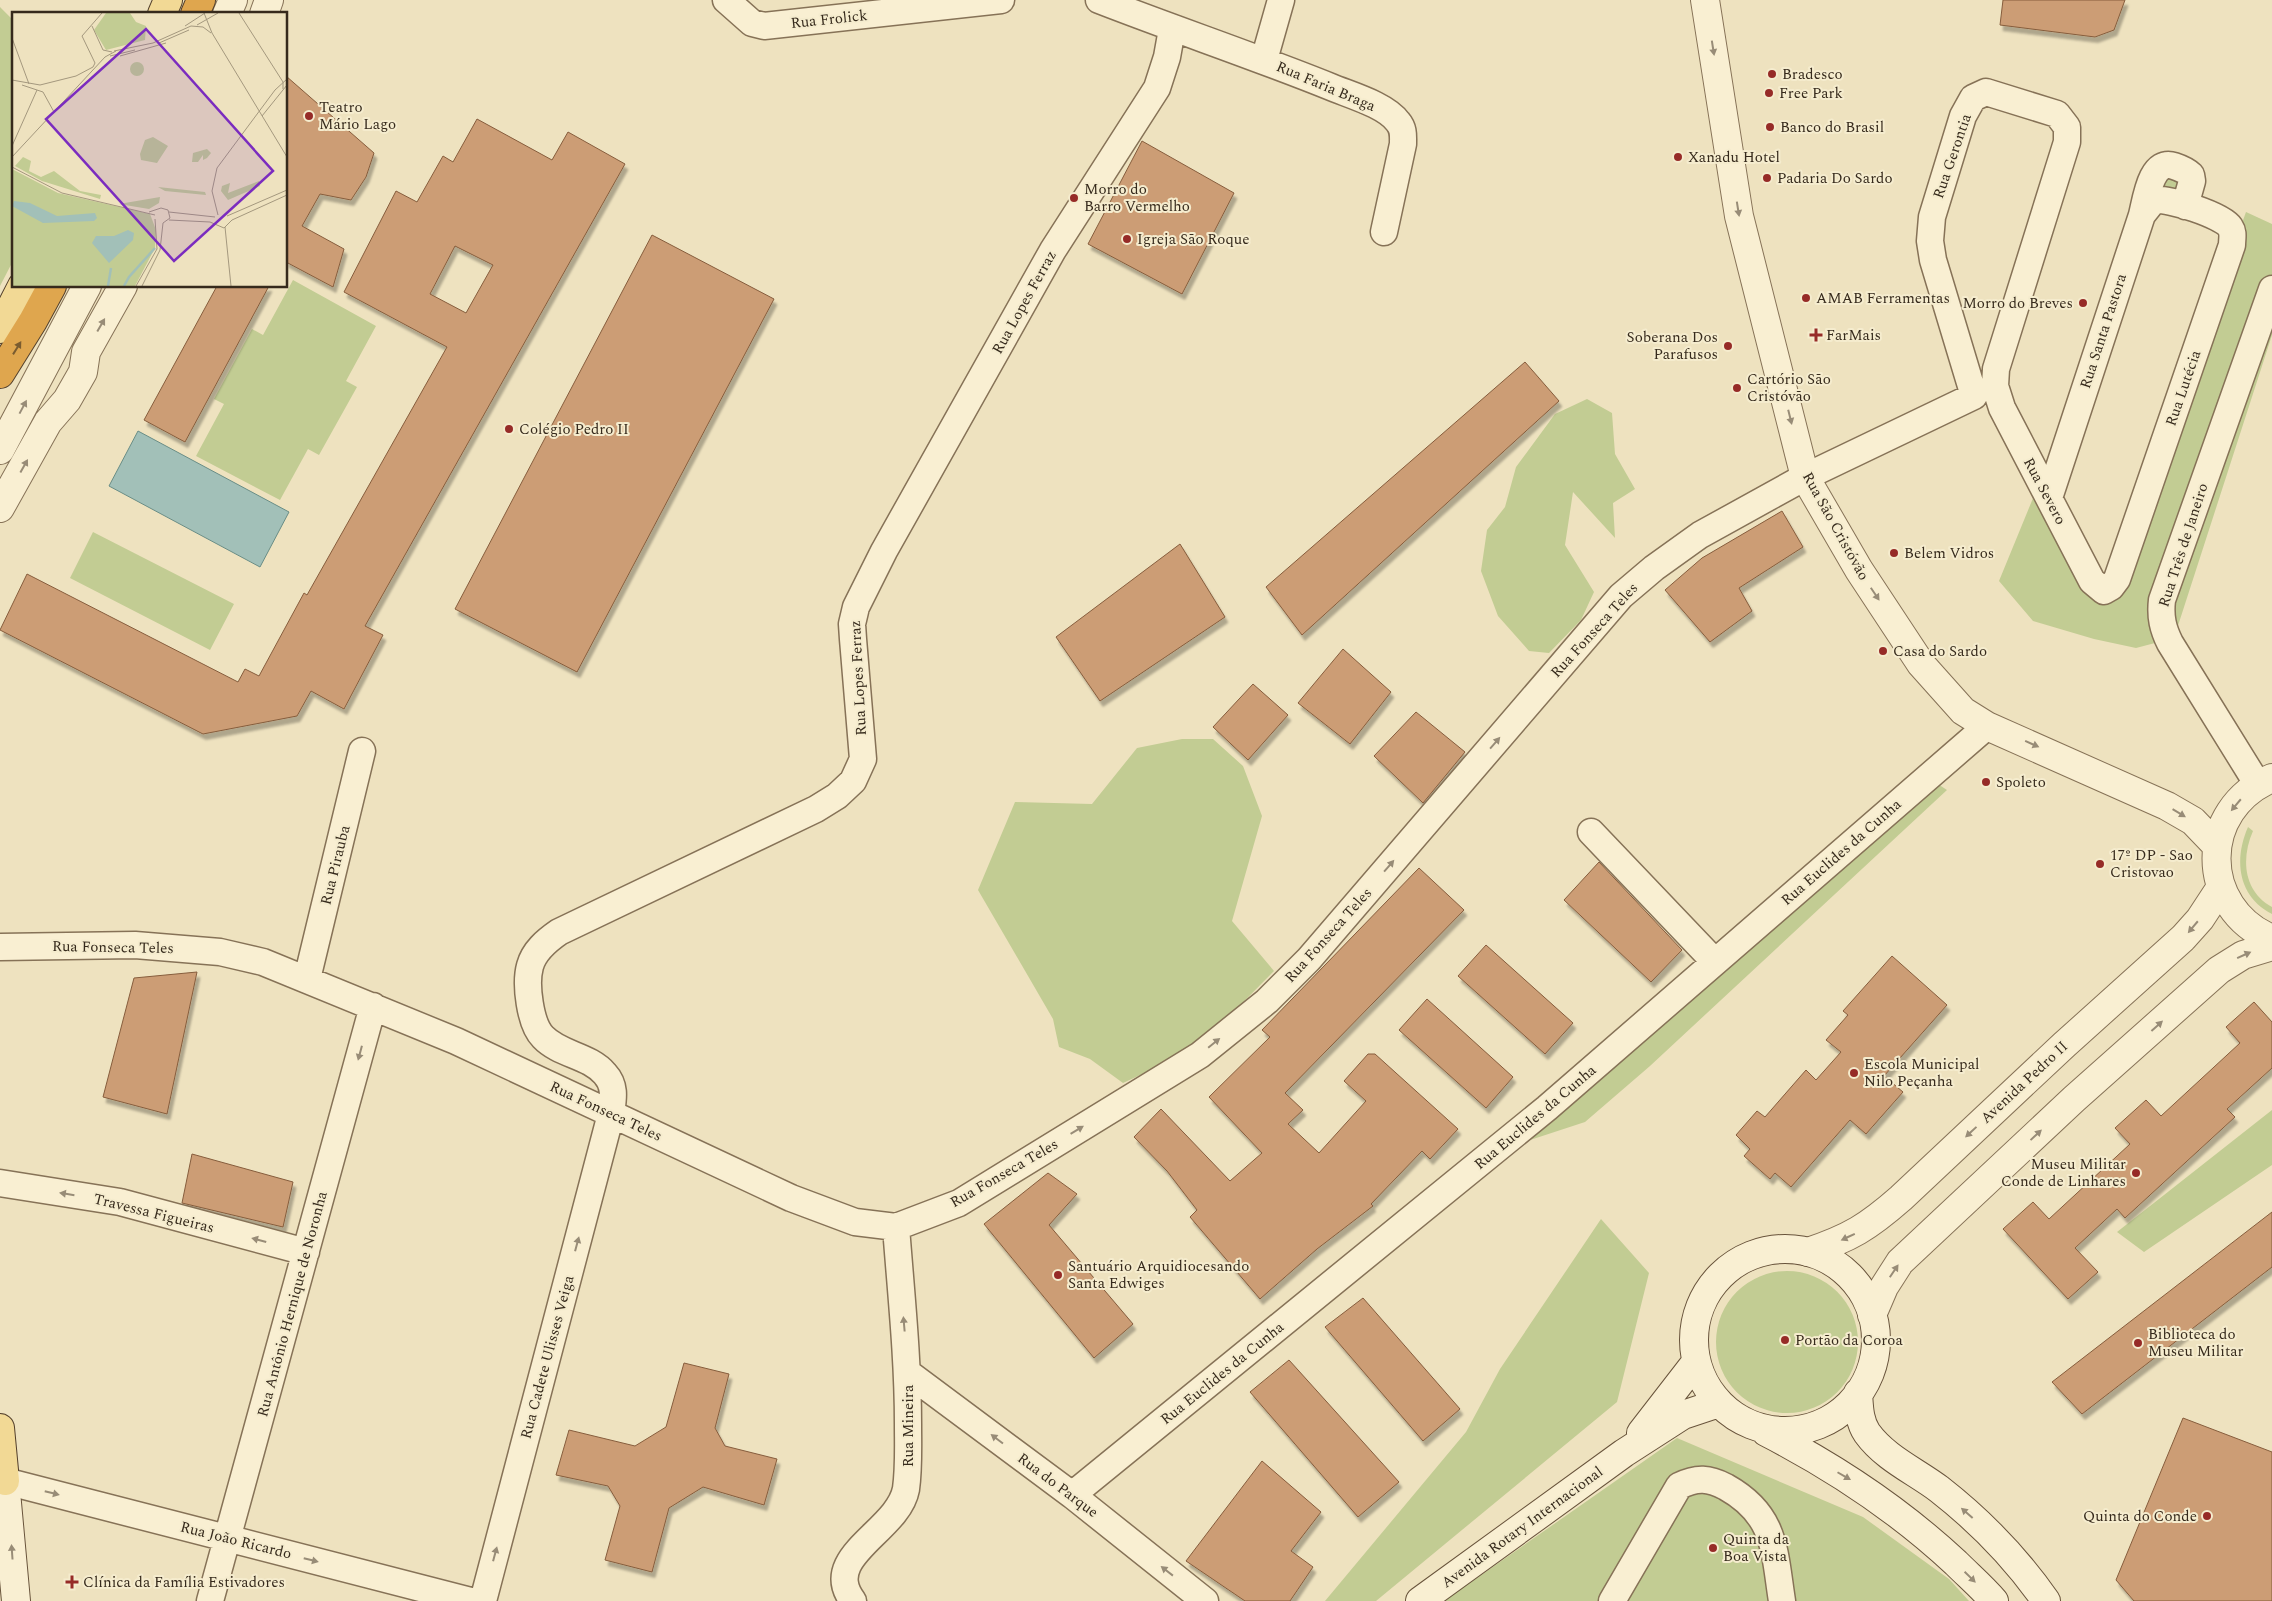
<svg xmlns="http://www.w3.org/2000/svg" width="2272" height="1601" font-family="Spectral,serif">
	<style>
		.green { fill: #c2cc93 }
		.water { fill: #a2c0b8; stroke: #698d86 }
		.building { fill: #cc9d74; stroke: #865d3d; fill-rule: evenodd; filter: url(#shadow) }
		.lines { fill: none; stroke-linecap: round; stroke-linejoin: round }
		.minor-casing { stroke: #867257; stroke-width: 29 }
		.tertiary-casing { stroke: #867257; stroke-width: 30 }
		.secondary-casing { stroke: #68533b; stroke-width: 30 }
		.primary-casing { stroke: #54402c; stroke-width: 30 }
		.motorway-casing { stroke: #54402c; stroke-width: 30 }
		.minor { stroke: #f9efd2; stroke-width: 26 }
		.tertiary { stroke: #f9efd2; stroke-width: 28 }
		.secondary { stroke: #f9efd2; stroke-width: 28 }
		.primary { stroke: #f2d995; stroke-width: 28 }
		.motorway { stroke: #dfa64e; stroke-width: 28 }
		.oneway { fill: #988c77 }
		.oneway2 { fill: #7a5c30 }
		.poi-dot { fill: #962b27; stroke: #f5ecce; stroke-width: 2 }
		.labels { text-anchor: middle; stroke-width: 4; stroke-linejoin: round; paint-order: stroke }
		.street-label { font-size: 15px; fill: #362a1c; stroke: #f5ecce }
		.poi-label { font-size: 15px; fill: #362a1c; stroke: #f5ecce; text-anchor: start }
		.inset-river { fill: none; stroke: #a2c0b8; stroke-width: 2.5 }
		.inset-road { fill: none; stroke: #a4987e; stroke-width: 1 }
		.view { fill: #7b2cbf; fill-opacity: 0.15; stroke: #7b2cbf; stroke-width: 2.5 }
		.inset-edge { fill: none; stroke: #362a1c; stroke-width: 2.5 }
	</style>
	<defs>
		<filter id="shadow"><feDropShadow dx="3" dy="5.5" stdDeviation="1" flood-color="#0004"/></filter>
	</defs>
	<rect width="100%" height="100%" fill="#eee2bf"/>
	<!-- green -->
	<path class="green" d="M0,7L14,21V259L0,286Z
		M2163,170L2189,178L2184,199L2157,192Z
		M2246,212L2272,224V335L2174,638L2136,648L2094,639L2033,621L1999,581L2038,486L2111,587Z
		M293,280L376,326L346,381L357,387L319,455L308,449L280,500L196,456L224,404L214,399L252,329L263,335Z
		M1587,399L1612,413L1615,454L1635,489L1613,503L1615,538L1573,492L1565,545L1594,592L1581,620L1549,653L1529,651L1498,616L1481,571L1487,530L1505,507L1516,467L1555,414Z
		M93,532L234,604L210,650L70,578Z
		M1182,739H1213L1243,766L1262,816L1232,921L1274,971L1198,1048L1123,1083L1090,1059L1059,1047L1053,1019L978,890L1015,802L1092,804L1137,748Z
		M1921,773L1947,790L1650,1066L1585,1122L1494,1152Z
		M2248,827L2253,831C2241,858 2243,891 2272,907V914C2237,896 2234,859 2248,827Z
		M2272,1110V1165L2144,1252L2117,1232Z
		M1601,1219L1649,1273L1617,1402L1376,1601H1325L1466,1432L1500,1369Z
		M1716 1342a71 71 0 1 1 142 0a71 71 0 1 1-142 0Z
		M1677,1438L1863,1517L1949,1579L1969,1601H1444Z"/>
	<!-- water -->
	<path class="water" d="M138,431L289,512L260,567L109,486Z"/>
	<!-- building -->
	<path class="building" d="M2003,0H2125L2114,30L2095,37L2000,25Z
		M286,76L374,153L366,177L351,200L320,194L302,226L344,249L333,287L286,262Z
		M477,119L552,160L568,132L625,164L365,626L383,635L344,709L311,691L297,716L203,734L0,630L27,574L238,682L245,669L259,676L304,593L307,595L447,347L344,292L396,191L417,202L443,156L453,162ZM455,246L493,265L466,313L430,294Z
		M1142,141L1234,193L1182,294L1088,244Z
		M652,235L774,299L577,672L455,609Z
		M217,286H269L185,442L144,420Z
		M1525,362L1559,401L1302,635L1266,587Z
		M1782,511L1803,547L1739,588L1752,611L1710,642L1665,590L1702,558Z
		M1180,544L1225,617L1100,701L1056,637Z
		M1343,649L1391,692L1350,744L1298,703Z
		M1253,684L1288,715L1248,760L1213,727Z
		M1416,712L1465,752L1423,803L1374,756Z
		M1599,862L1682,950L1651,982L1564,900Z
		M1419,868L1464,910L1285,1093L1303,1110L1288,1124L1319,1153L1366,1101L1344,1081L1368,1054H1375L1458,1129L1430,1159L1422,1151L1371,1204L1373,1206L1317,1249L1260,1299L1190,1217L1197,1210L1167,1171L1134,1137L1161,1109L1230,1181L1262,1153L1209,1097L1270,1037L1262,1030Z
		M1486,945L1573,1023L1545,1054L1458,976Z
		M1892,956L1947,1005L1884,1076L1903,1092L1866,1134L1850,1120L1791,1187L1775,1173L1770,1179L1744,1156L1750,1149L1736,1135L1757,1111L1765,1117L1806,1070L1816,1080L1841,1052L1826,1040L1848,1015L1843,1011Z
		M197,972L167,1114L103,1097L134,978Z
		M1427,999L1513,1077L1486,1108L1399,1030Z
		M2254,1002L2272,1022V1068L2227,1109L2235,1117L2125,1218L2117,1209L2075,1248L2098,1272L2068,1299L2003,1229L2033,1202L2049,1219L2130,1144L2115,1128L2146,1100L2161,1116L2240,1043L2226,1027Z
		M192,1154L293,1182L283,1227L182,1203Z
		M1048,1173L1077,1194L1049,1225L1133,1324L1094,1358L984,1224Z
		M2272,1212V1267L2082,1414L2052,1382Z
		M1363,1298L1460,1409L1423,1441L1325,1327Z
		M1289,1360L1399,1482L1358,1517L1250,1392Z
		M684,1363L729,1374L715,1428L725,1446L777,1459L764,1505L703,1487L669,1508L652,1572L605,1560L620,1506L608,1486L556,1475L569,1430L635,1446L666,1427Z
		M2183,1418L2272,1452V1601H2134L2116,1580Z
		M1262,1461L1321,1512L1291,1551L1313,1567L1290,1601H1245L1186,1561Z"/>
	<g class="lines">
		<!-- minor casing -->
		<g class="minor-casing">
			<path id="minor" d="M726,0L752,23L764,26L1001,0
				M1099,0C1176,30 1254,56 1331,87C1350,95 1386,105 1398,122C1404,129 1403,136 1403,144L1384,232
				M1264,60L1281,0
				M2142,215C2146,199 2151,158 2174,166C2180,168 2186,170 2191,175L2192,181L2185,206
				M2258,785L2170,643C2163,629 2160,617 2162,600L2272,289
				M1591,832L1715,962
				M0,947L135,945L220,952L263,962L456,1041L791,1198L855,1222L896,1227L959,1203L1200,1055L1267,1001L1309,959L1621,596L1654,568L1700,535L1805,477L1974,396L1933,260L1930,241L1932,217L1963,116L1973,98L1986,92L2057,114L2067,127V142L1996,369L1995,386L2002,408L2092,581L2104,591L2111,587L2117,579L2232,245C2232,238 2234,233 2230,227C2222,215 2168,198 2154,200L2142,215L2049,498
				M307,979L362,751
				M0,1183L120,1202L306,1252
				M908,1373L1072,1495L1205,1601
				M5,1481L471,1601
				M1072,1495L1547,1108L1987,726
				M210,1601L373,1006
				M483,1601L611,1114C613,1099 616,1086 605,1074C589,1055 560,1055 543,1037C530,1024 525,984 530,966C534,951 546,941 559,932L816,809L837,796L853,781L863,759L853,639L852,624L856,607L884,551L1053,250L1157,88L1167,57L1172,29
				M853,1601C819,1556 898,1532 906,1489C909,1468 908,1446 908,1424C908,1358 901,1293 896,1227
				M1612,1601L1679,1486C1697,1477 1709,1478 1726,1487C1776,1515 1774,1550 1782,1601"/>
		</g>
		<!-- tertiary casing -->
		<g class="tertiary-casing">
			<path id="tertiary" d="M1705,0L1739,216L1805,477L1859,570L1921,664L1963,711L1987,726L2167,806L2193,821L2217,846
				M227,14L233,0
				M264,14L269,0
				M0,450L87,286
				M0,508L48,422L67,400L83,372L86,352L123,286
				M2272,778C2198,809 2198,908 2272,939
				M1808,1252C1850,1238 1868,1227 1901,1198L2064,1045L2183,938L2200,919L2221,887
				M1872,1315L1884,1287L1900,1262L2074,1099L2219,970L2243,955L2272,946"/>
		</g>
		<!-- secondary casing -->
		<g class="secondary-casing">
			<path id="secondary" d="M1694 1340a91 91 0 1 1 182 0a91 91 0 1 1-182 0Z
				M1858,1393C1859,1407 1859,1421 1867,1433C1885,1458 1915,1471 1939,1489C1980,1521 2016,1558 2046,1601
				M1766,1432C1836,1468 1898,1509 1956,1563C1969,1576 1982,1587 1994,1601
				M1641,1433L1696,1362
				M5,1481L16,1601
				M1420,1601L1624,1453L1683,1415L1719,1403"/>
		</g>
		<!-- primary casing -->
		<g class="primary-casing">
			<path id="primary" d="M162,14L168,0
				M0,329L22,286
				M0,1428L5,1481L0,1479"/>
		</g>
		<!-- motorway casing -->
		<g class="motorway-casing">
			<path id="motorway" d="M195,14L201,0
				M0,374L33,321L52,286"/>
		</g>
		<!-- minor -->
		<use href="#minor" class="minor"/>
		<!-- tertiary -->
		<use href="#tertiary" class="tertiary"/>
		<!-- secondary -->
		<use href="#secondary" class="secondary"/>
		<!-- primary -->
		<use href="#primary" class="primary"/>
		<!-- motorway -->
		<use href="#motorway" class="motorway"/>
	</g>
	<!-- one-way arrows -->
	<defs><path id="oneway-solid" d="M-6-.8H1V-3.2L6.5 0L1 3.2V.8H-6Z" transform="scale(1.25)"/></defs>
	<g class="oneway">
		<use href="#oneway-solid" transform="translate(1713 48) rotate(81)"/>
		<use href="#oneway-solid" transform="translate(1738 209) rotate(81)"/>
		<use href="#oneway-solid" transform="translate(101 325) rotate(-60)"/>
		<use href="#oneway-solid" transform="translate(23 407) rotate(-62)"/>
		<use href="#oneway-solid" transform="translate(1790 417) rotate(76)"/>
		<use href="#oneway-solid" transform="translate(24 466) rotate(-61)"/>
		<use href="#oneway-solid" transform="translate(1875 594) rotate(56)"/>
		<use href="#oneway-solid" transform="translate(1495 743) rotate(-49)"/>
		<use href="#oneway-solid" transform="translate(2032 744) rotate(24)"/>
		<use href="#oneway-solid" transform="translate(2236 805) rotate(130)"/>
		<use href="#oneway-solid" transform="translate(2179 813) rotate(31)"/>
		<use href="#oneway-solid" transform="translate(1389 866) rotate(-49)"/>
		<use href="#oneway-solid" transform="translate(2193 927) rotate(130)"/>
		<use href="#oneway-solid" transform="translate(2244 955) rotate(-24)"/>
		<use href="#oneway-solid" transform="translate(2157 1026) rotate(-42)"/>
		<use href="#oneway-solid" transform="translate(1214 1043) rotate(-39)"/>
		<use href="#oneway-solid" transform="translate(360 1053) rotate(105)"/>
		<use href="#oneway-solid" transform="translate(1077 1130) rotate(-31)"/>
		<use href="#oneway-solid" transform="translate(1971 1132) rotate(137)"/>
		<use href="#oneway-solid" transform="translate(2036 1135) rotate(-43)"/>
		<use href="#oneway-solid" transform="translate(67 1194) rotate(-171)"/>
		<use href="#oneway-solid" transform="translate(1848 1237) rotate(155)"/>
		<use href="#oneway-solid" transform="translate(259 1240) rotate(-165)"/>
		<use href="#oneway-solid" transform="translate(577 1244) rotate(-75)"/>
		<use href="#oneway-solid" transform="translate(1894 1271) rotate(-56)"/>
		<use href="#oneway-solid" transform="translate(904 1324) rotate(-95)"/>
		<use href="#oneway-solid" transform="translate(997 1439) rotate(-143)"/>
		<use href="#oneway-solid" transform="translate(1844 1476) rotate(30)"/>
		<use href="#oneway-solid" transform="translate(52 1493) rotate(14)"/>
		<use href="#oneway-solid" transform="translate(1967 1513) rotate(-139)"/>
		<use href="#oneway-solid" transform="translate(12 1552) rotate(-94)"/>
		<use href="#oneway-solid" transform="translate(495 1554) rotate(-75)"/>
		<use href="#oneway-solid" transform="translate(311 1560) rotate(14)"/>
		<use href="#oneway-solid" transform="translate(1167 1571) rotate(-142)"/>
		<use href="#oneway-solid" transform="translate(1970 1577) rotate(44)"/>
	</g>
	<use class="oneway2" href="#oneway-solid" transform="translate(17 348) rotate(-58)"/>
	<!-- markers -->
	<g class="poi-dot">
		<circle cx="1772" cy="74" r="5"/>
		<circle cx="1769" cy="93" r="5"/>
		<circle cx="309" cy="116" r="5"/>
		<circle cx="1770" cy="127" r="5"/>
		<circle cx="1678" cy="157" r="5"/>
		<circle cx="1767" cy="178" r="5"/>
		<circle cx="1074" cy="198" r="5"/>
		<circle cx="1127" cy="239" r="5"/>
		<circle cx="1806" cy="298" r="5"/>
		<circle cx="2083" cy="303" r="5"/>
		<path d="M1813.5 327.5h5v5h5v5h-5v5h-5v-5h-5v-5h5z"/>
		<circle cx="1728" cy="346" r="5"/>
		<circle cx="1737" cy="388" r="5"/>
		<circle cx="509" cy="429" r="5"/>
		<circle cx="1894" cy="553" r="5"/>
		<circle cx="1883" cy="651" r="5"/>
		<circle cx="1986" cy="782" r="5"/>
		<circle cx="2100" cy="864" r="5"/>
		<circle cx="1854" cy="1073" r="5"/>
		<circle cx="2136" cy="1173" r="5"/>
		<circle cx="1058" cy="1275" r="5"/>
		<circle cx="1785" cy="1340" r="5"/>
		<circle cx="2138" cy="1343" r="5"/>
		<circle cx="2207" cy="1516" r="5"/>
		<circle cx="1713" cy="1548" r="5"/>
		<path d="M69.5 1574.5h5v5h5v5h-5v5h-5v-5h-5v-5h5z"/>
	</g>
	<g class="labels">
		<!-- street labels -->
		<g class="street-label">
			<text transform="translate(829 19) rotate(-6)" y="5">Rua Frolick</text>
			<text transform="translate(1326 86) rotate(23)" y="5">Rua Faria Braga</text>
			<text transform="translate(1952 156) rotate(-71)" y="5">Rua Gerontia</text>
			<text transform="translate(1024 302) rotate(-61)" y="5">Rua Lopes Ferraz</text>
			<text transform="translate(2103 331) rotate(-72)" y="5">Rua Santa Pastora</text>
			<text transform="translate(2183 388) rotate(-71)" y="5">Rua Lutécia</text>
			<text transform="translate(2045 491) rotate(62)" y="5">Rua Severo</text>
			<text transform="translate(1836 526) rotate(61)" y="5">Rua São Cristóvão</text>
			<text transform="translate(2183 545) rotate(-72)" y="5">Rua Três de Janeiro</text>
			<text transform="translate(1594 630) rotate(-48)" y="5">Rua Fonseca Teles</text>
			<text transform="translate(858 678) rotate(-93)" y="5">Rua Lopes Ferraz</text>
			<text transform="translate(1841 852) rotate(-41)" y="5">Rua Euclides da Cunha</text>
			<text transform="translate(335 865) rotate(-76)" y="5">Rua Pirauba</text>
			<text transform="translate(1328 935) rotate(-48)" y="5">Rua Fonseca Teles</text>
			<text transform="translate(113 947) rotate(1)" y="5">Rua Fonseca Teles</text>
			<text transform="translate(2024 1082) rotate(-43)" y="5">Avenida Pedro II</text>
			<text transform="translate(606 1111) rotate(25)" y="5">Rua Fonseca Teles</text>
			<text transform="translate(1535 1117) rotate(-40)" y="5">Rua Euclides da Cunha</text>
			<text transform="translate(1004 1173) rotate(-30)" y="5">Rua Fonseca Teles</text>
			<text transform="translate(154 1213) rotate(14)" y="5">Travessa Figueiras</text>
			<text transform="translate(292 1304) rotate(-75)" y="5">Rua Antônio Hernique de Noronha</text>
			<text transform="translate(547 1357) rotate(-75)" y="5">Rua Cadete Ulisses Veiga</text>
			<text transform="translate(1222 1373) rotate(-39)" y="5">Rua Euclides da Cunha</text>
			<text transform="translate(908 1426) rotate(-90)" y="5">Rua Mineira</text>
			<text transform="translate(1058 1485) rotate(37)" y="5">Rua do Parque</text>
			<text transform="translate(1522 1527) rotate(-36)" y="5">Avenida Rotary Internacional</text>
			<text transform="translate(236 1540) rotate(14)" y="5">Rua João Ricardo</text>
		</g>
		<!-- poi labels -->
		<g class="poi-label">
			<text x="1782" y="79">Bradesco</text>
			<text x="1779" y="98">Free Park</text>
			<text x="319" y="112">Teatro<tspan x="319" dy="17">Mário Lago</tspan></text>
			<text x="1780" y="132">Banco do Brasil</text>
			<text x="1688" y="162">Xanadu Hotel</text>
			<text x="1777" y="183">Padaria Do Sardo</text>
			<text x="1084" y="194">Morro do<tspan x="1084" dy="17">Barro Vermelho</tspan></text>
			<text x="1137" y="244">Igreja São Roque</text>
			<text x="1816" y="303">AMAB Ferramentas</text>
			<text x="2073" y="308" text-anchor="end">Morro do Breves</text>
			<text x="1826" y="340">FarMais</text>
			<text x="1718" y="342" text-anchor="end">Soberana Dos<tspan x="1718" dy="17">Parafusos</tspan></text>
			<text x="1747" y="384">Cartório São<tspan x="1747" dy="17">Cristóvão</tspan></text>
			<text x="519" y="434">Colégio Pedro II</text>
			<text x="1904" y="558">Belem Vidros</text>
			<text x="1893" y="656">Casa do Sardo</text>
			<text x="1996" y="787">Spoleto</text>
			<text x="2110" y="860">17º DP - Sao<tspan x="2110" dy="17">Cristovao</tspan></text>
			<text x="1864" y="1069">Escola Municipal<tspan x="1864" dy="17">Nilo Peçanha</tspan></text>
			<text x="2126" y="1169" text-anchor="end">Museu Militar<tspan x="2126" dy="17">Conde de Linhares</tspan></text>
			<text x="1068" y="1271">Santuário Arquidiocesando<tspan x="1068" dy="17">Santa Edwiges</tspan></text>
			<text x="2148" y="1339">Biblioteca do<tspan x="2148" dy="17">Museu Militar</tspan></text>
			<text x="1795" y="1345">Portão da Coroa</text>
			<text x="2197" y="1521" text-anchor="end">Quinta do Conde</text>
			<text x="1723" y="1544">Quinta da<tspan x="1723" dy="17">Boa Vista</tspan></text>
			<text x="83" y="1587">Clínica da Família Estivadores</text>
		</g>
	</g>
	<!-- overview -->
	<g transform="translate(12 12)">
		<rect width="275" height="275" fill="#eee2bf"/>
		<path d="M94,1H118L124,10L134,14L133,28L94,38L82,18ZM118 57a7 7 0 1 1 14 0a7 7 0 1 1-14 0ZM141,125L156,134L145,151L129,148L128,142L133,128ZM195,137L199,141L195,146L191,148V143L186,150H180L181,141ZM11,145L19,149L17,159L29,165L42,159L68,179L89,183L88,187L30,169L3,154ZM0,157L46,181L138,202L144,218L143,236L123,274H0ZM247,169L248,174L216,188L209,179L210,174L218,171L216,181ZM146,175L193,180L194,183L153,179ZM148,185L147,191L137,197L107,192Z" fill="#c2cc93"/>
		<path d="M2,189L18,191L45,204L83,201L85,206L82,209L31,211L0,194ZM116,218L122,221L121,228L97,251L80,231L84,224H102Z" fill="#a2c0b8"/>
		<path class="inset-river" d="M96,274L99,256M112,274L117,265L143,236"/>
		<path class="inset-road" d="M192,1L200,21L275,145M227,1L271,70V77M185,13L206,1M80,14L91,38L100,40M173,14L193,1M0,26L17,72M147,31L177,18M102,39L141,31L179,14L191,15L199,21M98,44L123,38M108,44L154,31M0,68L28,73L64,64L81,55L83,51L70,24L90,1M10,73L31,80M31,80L42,100M250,104L275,73M0,134L25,78M0,145L93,45L104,39M0,155L50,181L143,203M137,200L149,196L156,198L158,206L151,211M157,200L203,205M206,203L200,179L205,156L263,78L275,67M215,204L275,178M157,208L198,210L212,216L220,208L275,183M213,215L219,274M124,274L145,237L143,207M130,274L148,238L151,211"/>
		<path class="view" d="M134,17L261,159L162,249L34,107Z"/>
		<rect width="275" height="275" class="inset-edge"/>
	</g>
</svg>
